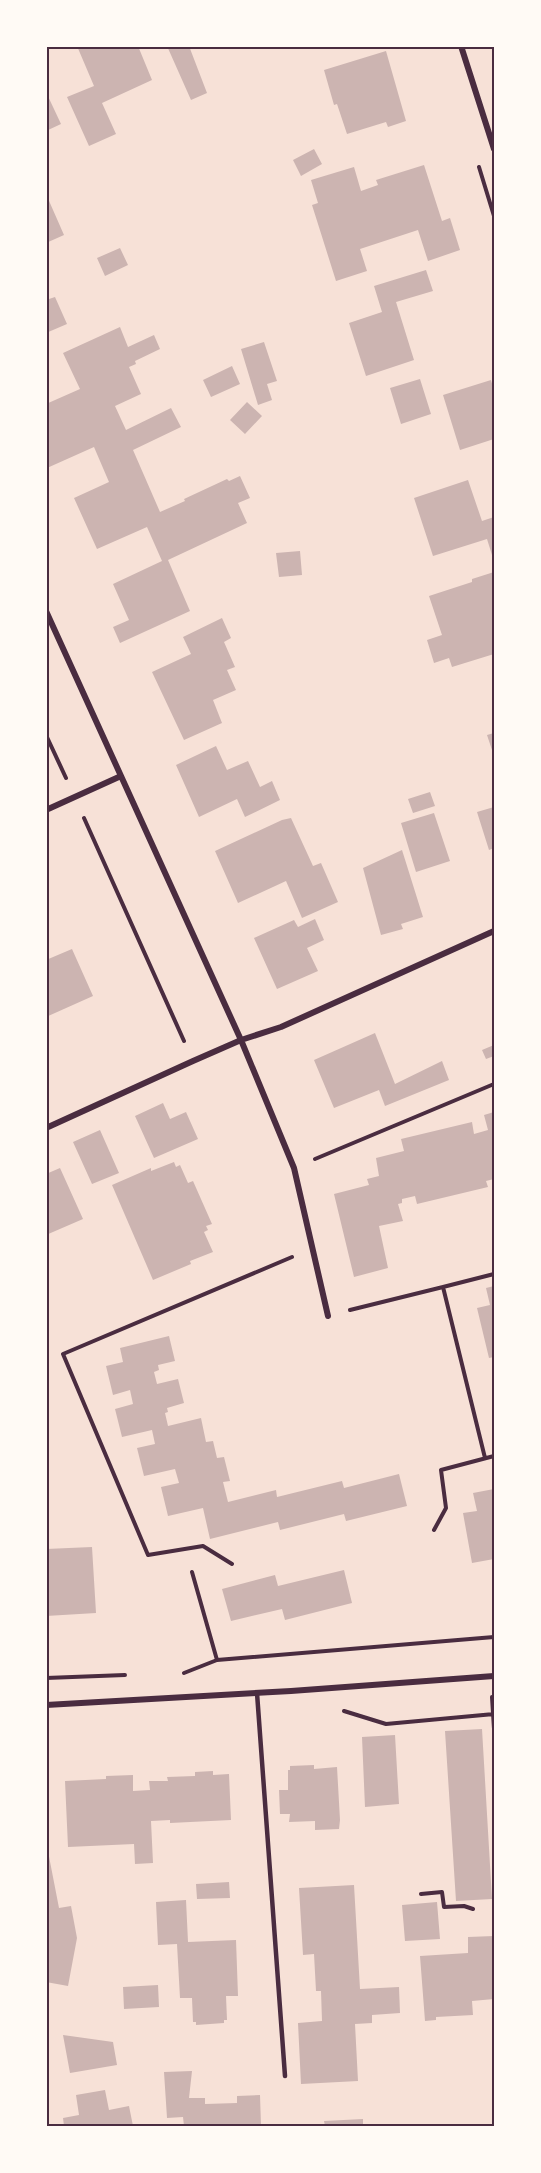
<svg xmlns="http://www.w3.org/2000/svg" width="541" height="2173" font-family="'PT Sans Narrow',sans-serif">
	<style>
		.building { fill: #ccb4b1 }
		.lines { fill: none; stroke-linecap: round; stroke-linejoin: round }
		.path { stroke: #4a2c40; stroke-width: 4 }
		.service { stroke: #4a2c40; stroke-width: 4.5 }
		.minor { stroke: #4a2c40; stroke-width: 6 }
		.neatline { fill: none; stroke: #4a2c40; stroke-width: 2 }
	</style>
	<rect width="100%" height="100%" fill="#f7e1d7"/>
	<!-- building -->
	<path class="building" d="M77,46H138L152,80L102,103L116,134L89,146L67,97L94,86Z
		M167,46H189L207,93L191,100Z
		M386,51L406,121L388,127L386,122L347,134L337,104L334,105L324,70Z
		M46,92L61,124L46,131Z
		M314,149L322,164L301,176L293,160Z
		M424,165L442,221L450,218L460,250L428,261L418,230L360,249L367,271L336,281L312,205L318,203L311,180L354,167L361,191L378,185L376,180Z
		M46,194L64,235L46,243Z
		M120,248L128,265L105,276L97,258Z
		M426,270L433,291L396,302L414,360L366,376L349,323L382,312L374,286Z
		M55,297L67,324L46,333V300Z
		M120,327L128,347L154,335L160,349L135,361L136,364L129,367L141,394L115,406L126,430L171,408L181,427L133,450L160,512L185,501L184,499L227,479L229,481L240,476L250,498L238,503L247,523L168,560L190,611L120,643L113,627L129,620L113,584L162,561L147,527L97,549L74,498L109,482L94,447L47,468L46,467V404L80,389L63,353Z
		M264,342L277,381L267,384L272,400L258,405L241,349Z
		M232,366L240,384L211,397L203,380Z
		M420,379L431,414L401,424L390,388Z
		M491,380L494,391V439L460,450L443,395Z
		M247,402L262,416L245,434L230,420Z
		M468,480L482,521L494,517V554L492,555L487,539L433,556L414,498Z
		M300,551L302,575L279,577L276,553Z
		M494,572V654L452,667L449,658L434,663L427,640L442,635L429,596L472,582V579Z
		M222,618L231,638L224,642L235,667L227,670L236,690L213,700L222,723L184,740L152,672L191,654L183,637Z
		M494,733V756L487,735Z
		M216,746L227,770L248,761L260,787L272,781L280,800L245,817L237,799L199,817L176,765Z
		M430,792L435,806L413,813L408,799Z
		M494,807V848L489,850L477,812Z
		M434,813L450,861L416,872L401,823Z
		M291,818L313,866L321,863L338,902L302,918L286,881L238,903L215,851L282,820Z
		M402,850L423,917L401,924L403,929L381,935L363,868Z
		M315,919L324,940L307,948L318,971L277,989L254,938L294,920L298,927Z
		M72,949L93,996L46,1017V960Z
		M375,1033L395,1084L442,1061L449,1080L385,1106L379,1090L334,1108L314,1060Z
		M494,1045V1056L486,1059L482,1050Z
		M163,1103L170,1119L186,1112L198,1139L154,1158L135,1116Z
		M494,1112V1179L486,1181L488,1187L417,1204L415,1196L402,1199V1203L398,1204L403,1221L379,1226L388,1268L354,1277L334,1194L369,1185L367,1179L379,1176L376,1158L404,1151L401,1139L472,1122L474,1134L488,1130L484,1115Z
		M100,1130L119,1173L92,1184L73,1142Z
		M174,1162L176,1167L180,1165L188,1183L193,1181L212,1224L206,1226L208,1230L204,1232L213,1252L190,1261L191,1264L153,1280L112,1185L151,1168V1171Z
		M60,1168L83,1219L46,1235V1174Z
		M494,1286V1357L489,1358L477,1308L490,1305L486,1288Z
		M169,1336L175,1361L158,1365L159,1370L154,1372L157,1384L178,1379L184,1403L167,1408L168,1412L165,1413L168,1426L201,1418L206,1442L213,1441L217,1458L224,1457L230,1481L223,1482L228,1502L276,1490L277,1497L342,1481L344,1488L399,1474L407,1506L346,1521L344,1514L280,1530L278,1522L210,1539L203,1508L168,1516L161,1487L179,1483L175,1469L144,1476L137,1448L155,1444L152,1430L122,1437L115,1409L133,1404L130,1390L113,1395L106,1366L123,1362L120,1348Z
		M494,1489V1559L472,1563L463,1513L477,1511L473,1493Z
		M92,1547L96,1613L46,1616V1549Z
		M344,1570L352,1603L285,1620L282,1609L231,1621L222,1589L275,1575L278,1586Z
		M482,1729L492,1899L456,1901L445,1731Z
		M395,1735L399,1804L365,1807L362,1737Z
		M314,1765V1769L337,1767L340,1820L339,1829L315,1830V1821L289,1822L290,1814H280L279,1790H288V1770H290V1766Z
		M213,1771V1775L229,1774L231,1820L170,1823V1820L151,1821L153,1863L135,1864L134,1844L68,1847L65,1781L106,1779V1776L133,1775V1791L150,1790L149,1781H168L167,1777L195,1776V1772Z
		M46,1841L59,1908L71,1906L77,1938L68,1986L46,1982Z
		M229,1882L230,1898L197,1899L196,1884Z
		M354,1885L360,1989L399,1987L400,2013L372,2015V2023L355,2024L358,2081L301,2084L298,2023L322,2021L321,1991H316L314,1954L303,1955L299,1888Z
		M186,1900L188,1942L236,1940L238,1996H226L227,2020H224V2023L196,2025V2022H193L192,1998H180L177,1944L158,1945L156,1902Z
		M437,1902L440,1939L405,1941L402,1905Z
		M494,1936V1999L472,2001L473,2015L436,2017V2020L425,2021L420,1956L468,1953V1937Z
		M158,1985L159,2007L124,2009L123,1987Z
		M63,2035L113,2042L117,2065L70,2073Z
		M192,2071L189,2098H205V2104L237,2103V2096L260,2095L261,2126H184L183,2117L167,2118L164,2072Z
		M105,2090L109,2110L129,2106L133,2126H64L63,2118L79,2115L76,2095Z
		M363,2119V2126H325L324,2121Z"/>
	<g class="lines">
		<!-- path -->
		<path class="path" d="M479,167L494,216
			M46,735L66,778
			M84,818L184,1041
			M315,1159L494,1084
			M443,1287L494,1274
			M350,1310L443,1287L485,1458
			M434,1530L446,1508L441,1470L494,1456
			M232,1564L203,1546L148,1555L63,1354L292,1257
			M192,1572L217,1660
			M184,1673L217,1660L494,1637
			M46,1678L125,1675
			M492,1697L494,1729
			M344,1711L386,1724L494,1714
			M421,1894L442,1892L444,1907L464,1906L473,1909"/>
		<!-- service -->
		<path class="service" d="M257,1693L285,2076"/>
		<!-- minor -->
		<path class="minor" d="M461,46L494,149
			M46,611L241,1040L294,1168L328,1316
			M46,810L121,776
			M46,1128L193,1061L241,1040L281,1027L494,931
			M46,1705L291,1691L494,1676"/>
	</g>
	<!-- border -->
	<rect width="541" height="2173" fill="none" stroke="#fffaf5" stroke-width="96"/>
	<rect x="48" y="48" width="445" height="2077" class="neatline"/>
</svg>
